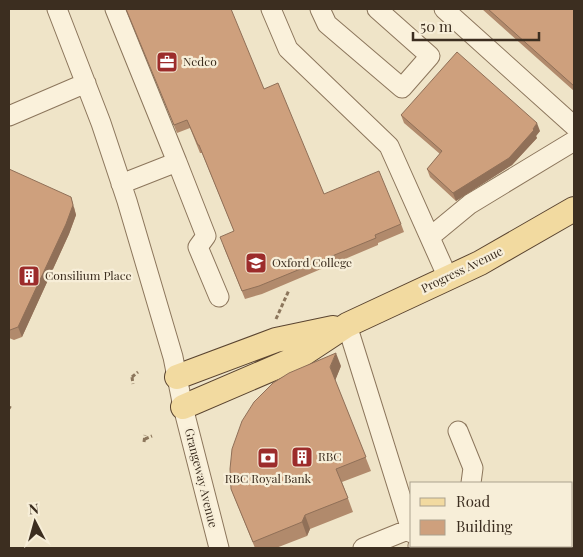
<svg xmlns="http://www.w3.org/2000/svg" width="583" height="557" font-family="'Playfair Display',serif">
	<style>
		.lines { fill: none; stroke-linecap: round; stroke-linejoin: round }
		.minor-casing { stroke: #8c765c; stroke-width: 21 }
		.major-casing { stroke: #5a4430; stroke-width: 26 }
		.path { stroke: #8c765c; stroke-width: 3; stroke-dasharray: 4 2.5; stroke-linecap: butt }
		.minor { stroke: #faf1db; stroke-width: 19 }
		.major { stroke: #f2daa0; stroke-width: 24 }
		.wall { fill: #b18a6c }
		.shaded-wall { fill: #907058 }
		.building { fill: #cea07d; stroke: #907058 }
		.labels { text-anchor: middle; stroke-width: 4.5; stroke-linejoin: round; paint-order: stroke }
		.poi-label { font-size: 12px; fill: #3c2e20; stroke: #f7eed8; text-anchor: start }
		.street-label { font-size: 12px; fill: #3c2e20; stroke: #f7eed8 }
	</style>
	<rect width="100%" height="100%" fill="#efe4c8"/>
	<g class="lines">
		<!-- minor casing -->
		<g class="minor-casing">
			<path id="minor" d="M57,9L101,123L127,201L173,357L183,407L219,548
				M115,9L177,162L121,184
				M271,9L288,49L389,146L448,278
				M320,9L327,24L402,88L430,56L377,9
				M444,9L574,126
				M9,116L86,83
				M177,162L206,236L198,247L219,297
				M430,237L470,204L574,141
				M347,325L412,533
				M458,431L473,468L471,483
				M418,546L419,548
				M484,546L485,548
				M363,548L410,529"/>
		</g>
		<!-- major casing -->
		<g class="major-casing">
			<path id="major" d="M177,377L276,340L333,328
				M183,407L297,358L347,325L480,263L574,209"/>
		</g>
		<!-- path -->
		<path class="path" d="M276,319L289,290
			M132,377L138,372
			M132,377L133,384
			M9,407L11,408
			M145,439L152,436
			M144,442L145,435"/>
		<!-- minor -->
		<use href="#minor" class="minor"/>
		<!-- major -->
		<use href="#major" class="major"/>
	</g>
	<!-- wall -->
	<path class="wall" d="M126,9L264,89L324,194L401,224L404,232L378,243V245L262,294L245,299L223,245L234,231L202,153H200L190,128L177,133Z
		M482,9H574V91Z
		M401,115L540,131L536,136L537,138L512,165L456,201L430,177L427,169L440,154L404,123Z
		M9,169L74,207L76,215L69,234L22,337L14,340L9,338Z
		M341,366L335,380L371,471L342,482L353,512L310,529L307,536L276,548H255L231,489Z"/>
	<!-- shaded-wall -->
	<path class="shaded-wall" d="M537,123L540,131L536,136L537,138L512,165L456,201L453,193L533,129Z
		M71,197L76,215L69,234L22,337L18,327Z
		M336,353L341,366L335,381L330,367Z
		M305,515L310,529L307,536L302,522Z"/>
	<!-- building -->
	<path class="building" d="M126,9H231L264,89L278,83L324,194L379,171L401,224L375,235L376,238L259,286L242,291L220,237L234,231L199,145H198L187,120L174,125Z
		M488,9H574V86Z
		M457,52L537,123L533,129L534,130L509,158L453,193L427,169L442,151L401,115Z
		M9,169L71,197L73,205L66,224L18,327L10,330L9,329Z
		M336,353L330,367L366,457L336,469L348,498L305,515L302,522L253,542L231,489L230,469L232,449L242,421L254,402L273,383L289,373Z"/>
	<!-- icons -->
	<defs>
		<g id="office-square" transform="scale(1.125)"><rect x="-9" y="-9" width="18" height="18" rx="4" fill="#9c2c2b" stroke="#f7eed8"/><path d="M-6-3h4V-5.5h4V-3h4V5H-6ZM-1-4.5V-3h2v-1.5ZM-6 0V1H6V0Z" fill="#fff"/></g>
		<g id="university-square" transform="scale(1.125)"><rect x="-9" y="-9" width="18" height="18" rx="4" fill="#9c2c2b" stroke="#f7eed8"/><path d="M0-5L7-2L0 1L-7-2ZM-4 1L0 2.5L4 1V4Q0 6-4 4Z" fill="#fff"/></g>
		<g id="building-square" transform="scale(1.125)"><rect x="-9" y="-9" width="18" height="18" rx="4" fill="#9c2c2b" stroke="#f7eed8"/><path d="M-4-6H4V6H1V3H-1V6H-4ZM-2.5-4.3h1.7v1.8h-1.7ZM.8-4.3h1.7v1.8H.8ZM-2.5-1h1.7V.8h-1.7ZM.8-1h1.7V.8H.8Z" fill="#fff"/></g>
		<g id="bank-square" transform="scale(1.125)"><rect x="-9" y="-9" width="18" height="18" rx="4" fill="#9c2c2b" stroke="#f7eed8"/><path d="M-6-4H6V4H-6ZM0-2.3a2.3 2.3 0 1 0 0 4.6a2.3 2.3 0 1 0 0-4.6Z" fill="#fff"/></g>
	</defs>
	<g fill-rule="evenodd">
		<use href="#office-square" x="167" y="62"/>
		<use href="#university-square" x="256" y="263"/>
		<use href="#building-square" x="29" y="276"/>
		<use href="#building-square" x="302" y="457"/>
		<use href="#bank-square" x="268" y="458"/>
	</g>
	<g class="labels">
		<!-- poi labels -->
		<g class="poi-label">
			<text x="183" y="66">Nedco</text>
			<text x="272" y="267">Oxford College</text>
			<text x="45" y="280">Consilium Place</text>
			<text x="318" y="461">RBC</text>
			<text x="268" y="483" text-anchor="middle">RBC Royal Bank</text>
		</g>
		<!-- street labels -->
		<g class="street-label">
			<text transform="translate(462 270) rotate(-26)" y="4">Progress Avenue</text>
			<text transform="translate(201 478) rotate(76)" y="4">Grangeway Avenue</text>
		</g>
	</g>
	<!-- border -->
	<rect width="583" height="557" fill="none" stroke="#3c2e20" stroke-width="20"/>
	<!-- legend -->
	<rect x="410" y="482" width="162" height="65" fill="#f7eed8" stroke="#aca18e"/>
	<rect x="420" y="498" width="25" height="8" fill="#f2daa0" stroke="#aca18e"/>
	<text x="456" y="507" font-size="15" fill="#3c2e20">Road</text>
	<rect x="420" y="520" width="25" height="15" fill="#cea07d" stroke="#aca18e"/>
	<text x="456" y="532" font-size="15" fill="#3c2e20">Building</text>
	<!-- north arrow -->
	<g transform="translate(35 522) rotate(354)" stroke="#f7eed8" stroke-width="4" paint-order="stroke">
	<path d="M0-4L9 19L0 12L-9 19Z" fill="#3c2e20"/>
	<text y="-8" font-size="14" font-weight="bold" text-anchor="middle" fill="#3c2e20">N</text>
	</g>
	<!-- scale -->
	<path d="M413 32v8h126v-8" fill="none" stroke="#3c2e20" stroke-width="2.5"/>
	<text x="420" y="32" font-size="15" fill="#3c2e20" stroke="#f7eed8" stroke-width="4" paint-order="stroke">50 m</text>
</svg>
